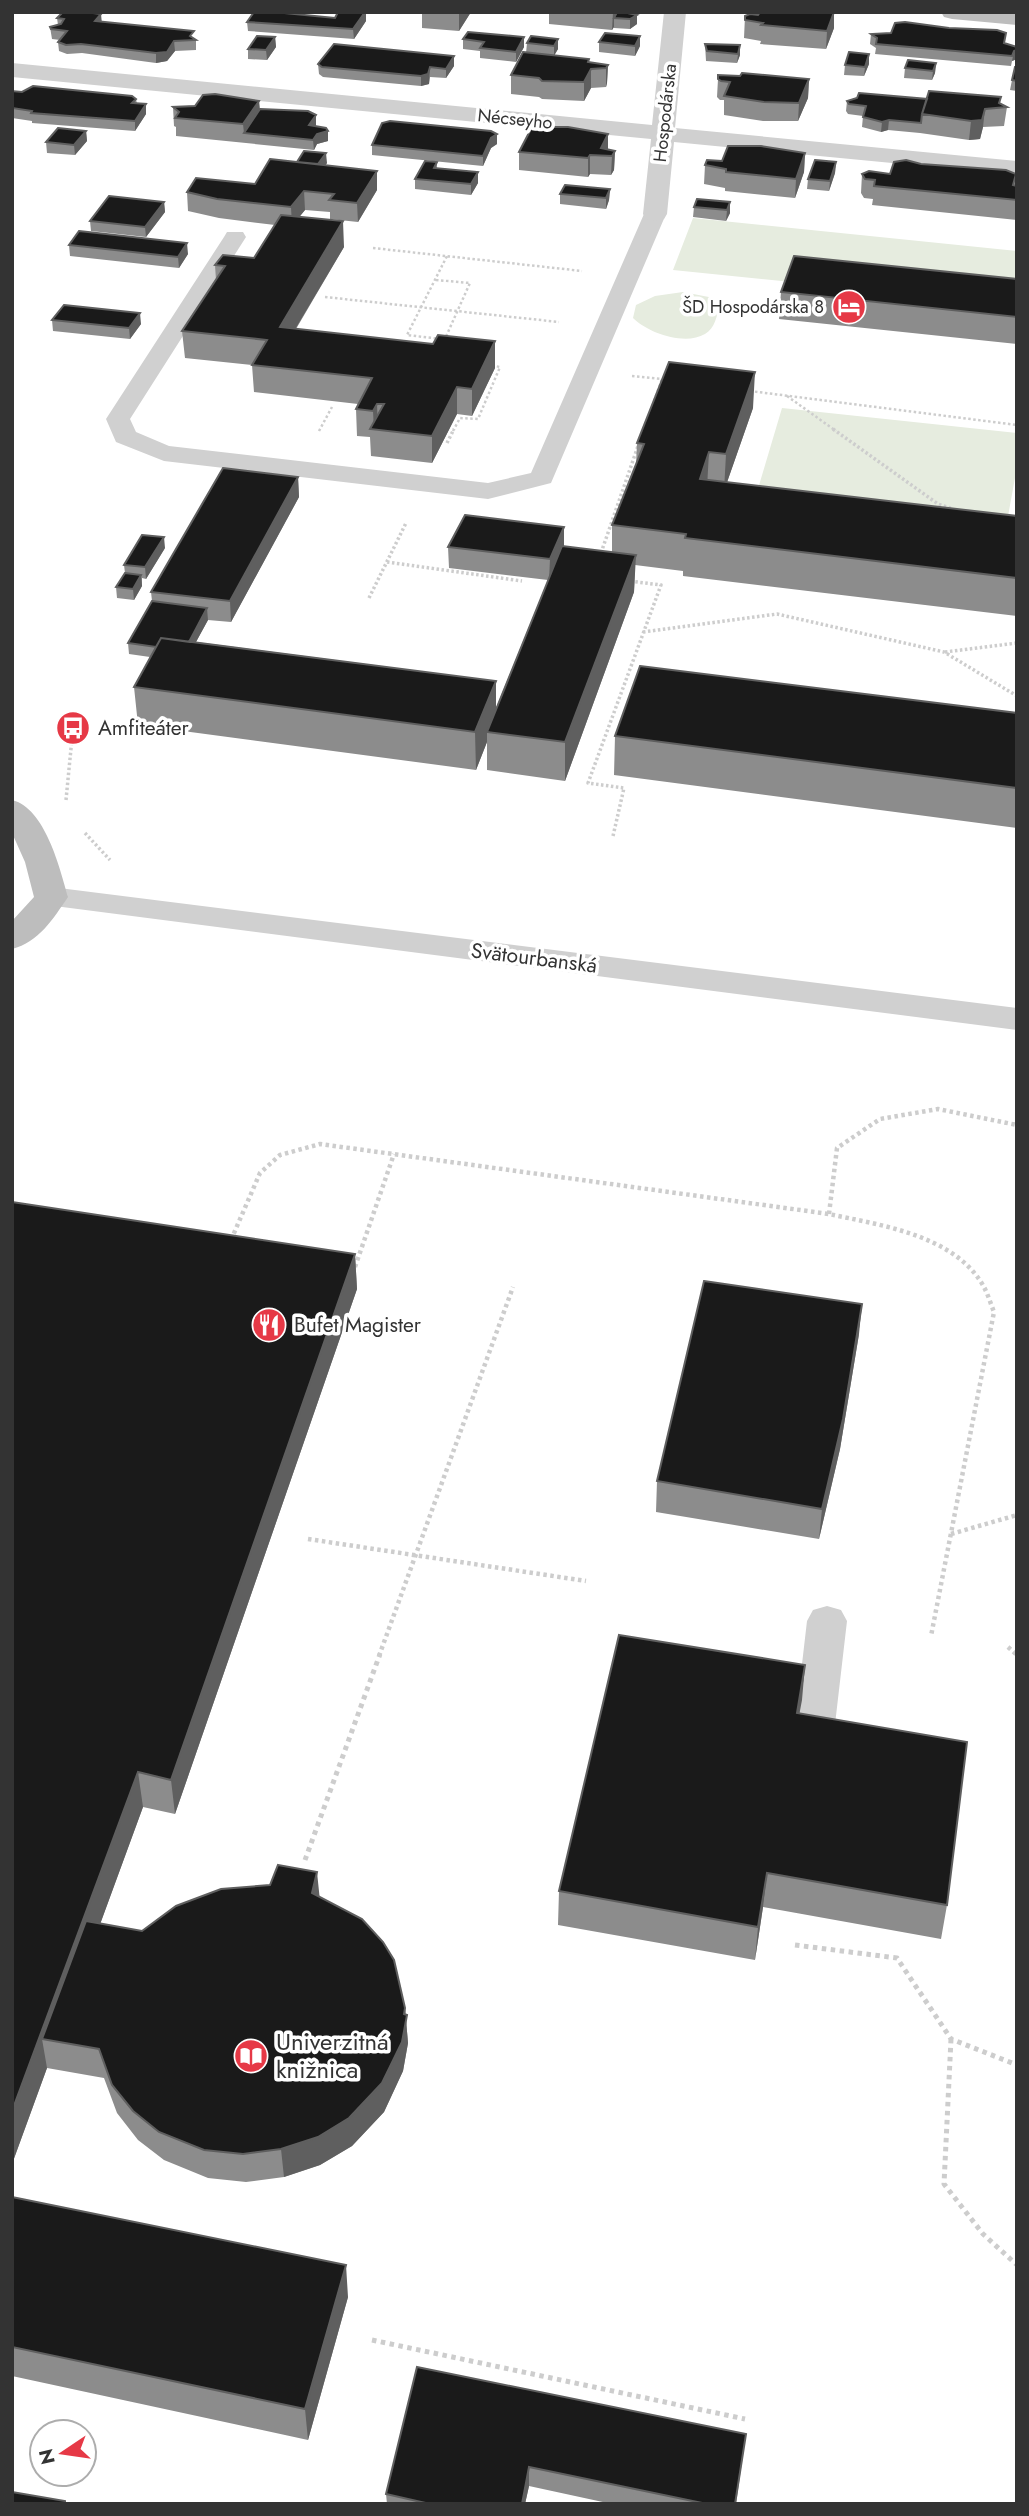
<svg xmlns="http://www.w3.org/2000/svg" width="1029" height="2516" font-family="Jost,sans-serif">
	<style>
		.green { fill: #e6ecdf }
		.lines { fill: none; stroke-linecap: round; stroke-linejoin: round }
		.path-far3 { stroke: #cdcdcd; stroke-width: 2.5; stroke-dasharray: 2.5 2.5; stroke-linecap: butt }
		.path-far2 { stroke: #cdcdcd; stroke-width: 3.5; stroke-dasharray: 2.5 2.5; stroke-linecap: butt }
		.path-far1 { stroke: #cdcdcd; stroke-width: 4.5; stroke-dasharray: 3.5 3.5; stroke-linecap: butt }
		.path { stroke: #cdcdcd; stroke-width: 5; stroke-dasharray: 4.5 4.5; stroke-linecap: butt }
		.lane { fill: #d0d0d0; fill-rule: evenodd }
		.street { fill: #d0d0d0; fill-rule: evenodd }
		.secondary { fill: #bdbdbd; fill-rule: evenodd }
		.wall { fill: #8c8c8c }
		.shaded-wall { fill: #5f5f5f }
		.building { fill: #1a1a1a; stroke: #5f5f5f; stroke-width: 2 }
		.labels { text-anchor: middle; stroke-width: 7; stroke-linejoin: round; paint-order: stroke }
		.far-street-label { font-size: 18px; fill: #333; stroke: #fff }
		.far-poi-label { font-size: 18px; fill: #333; stroke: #fff; text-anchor: end }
		.poi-label { font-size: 21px; fill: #333; stroke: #fff; text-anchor: start }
		.street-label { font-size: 21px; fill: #333; stroke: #fff }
		.near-poi-label { font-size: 24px; fill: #333; stroke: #fff; text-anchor: start }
	</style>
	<rect width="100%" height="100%" fill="#fff"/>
	<!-- green -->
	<path class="green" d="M693,218L1017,251V305L673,270Z
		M683,292L714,298L719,306C717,316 715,328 705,334C685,346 648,333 633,318L636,305L655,296Z
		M782,408L1017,433V467L1004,538L752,509Z"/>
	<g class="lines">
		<!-- path-far3 -->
		<path class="path-far3" d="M373,248L582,271
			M436,280L470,283L444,341
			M325,297L559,322
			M441,339L407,335L447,256
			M632,376L662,379
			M750,391L1017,425
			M787,396L836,431
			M654,401L662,379
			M319,431L332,407
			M453,431L460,418L478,419L500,367L490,365"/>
		<!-- path-far2 -->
		<path class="path-far2" d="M833,429L938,504L953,509
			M447,443L454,429
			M601,553L638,446
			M387,562L522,581
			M369,598L406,523
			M643,632L777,614L944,652L1017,696
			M945,652L1017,643
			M66,800L73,728
			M85,833L110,860
			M613,836L624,788L588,783L661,585L629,581"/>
		<!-- path-far1 -->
		<path class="path-far1" d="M829,1214L837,1148L880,1119L938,1109L1017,1125
			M231,1240L260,1173L280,1155L320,1144L829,1214C879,1225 950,1234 981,1282C987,1291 990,1302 994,1312L931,1636
			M355,1267L394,1154
			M951,1534L1017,1515
			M308,1539L586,1581
			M1008,1647L1017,1655
			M379,1656L513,1287"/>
		<!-- path -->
		<path class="path" d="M305,1860L380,1654
			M795,1945L897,1958L951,2039L1017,2065
			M951,2039L944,2184L983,2234L1017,2265
			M372,2340L745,2419"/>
		<!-- lane -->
		<path class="lane" d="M655,207L663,209L666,214L551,483L488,499L164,461L116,442L106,419L224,237L227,232H243L246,237L130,419L136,432L169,446L488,483L531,473L644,214L647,209Z
			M827,1606L841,1610L847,1621L834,1733L828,1745L814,1749L800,1745L794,1733L807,1621L813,1610Z"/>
		<!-- street -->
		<path class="street" d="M664,12H686L675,128L1017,161V175L674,142L667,214L664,219L655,221L646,219L643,214L651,139L12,77V63L652,125Z
			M51,887L1017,1008V1030L39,904L34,897L39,890Z"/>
		<!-- secondary -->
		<path class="secondary" d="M941,12H1017V25L952,19L944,17Z
			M12,800C45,808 60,868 68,897C53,919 39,942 12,949V921L34,897L25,862L12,833Z"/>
	</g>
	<!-- wall -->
	<path class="wall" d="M366,12V21L354,39L248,31L247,22L335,18Z
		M412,12H471L459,31L422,28V13Z
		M549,12H629V13L637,15V24L630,29L614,28V27L612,30L549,24Z
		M745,16L834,28L826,49L760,44L761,41L744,38Z
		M57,18L102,22L194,39L196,40V50L175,51L167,61L156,63L82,53L67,54L59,51L58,42L60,40L52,39L50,27L58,25Z
		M871,34L1017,47V59L1012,61L1011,66L875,54L876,48L870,44Z
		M275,37L276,47L267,60L248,59V49Z
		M524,37V47L516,62L480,58V51L463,49V39Z
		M558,39V49L554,55L589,59V62L608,65L607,83L606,87L591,88L584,101L542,99L539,97L511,94V75L526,53L527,43Z
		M599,42L640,46L635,56L599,52Z
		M705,44L740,45V55L737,63L706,61Z
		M869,54V64L864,76L844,75L845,65Z
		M936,63L935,73L932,80L904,78L905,68Z
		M318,64L454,66L446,78L430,77L429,84L421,86L323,77L319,74Z
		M1017,67V91L1010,90L1012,80Z
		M718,79H809L808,98L798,121H763L724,115V100H720L717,97Z
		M12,91L136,99L137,104H146V114L135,131L32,123V121L12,118Z
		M1001,97L1000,103L1007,107L1004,126L983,127L980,139L969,140L920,133L888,130L881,132L862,127L863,116L848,114L846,111L847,101Z
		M259,101L260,109L316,125L315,126L328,141L317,144L314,150L176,136V127L174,126L173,107Z
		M86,131L87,141L75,155L47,153L46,142Z
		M608,134V150L615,151L614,170L611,175L590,174L588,177L519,170V152Z
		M497,144L491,148L483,166L372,155V145Z
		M805,153L804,172L795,198L725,191V188L704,184L705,165L722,161Z
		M297,162L327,163L325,165L377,171V190L358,222L330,219V212L305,210L299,217L344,247L296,329L433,344L495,341V368L472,416L457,414L432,463L371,456L370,437L357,436L356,409L358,404L254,392L252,365L185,358L182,331L216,280L215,265L254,258L275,225L219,218L188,211L187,192L255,184Z
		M437,162V168L478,172V183L471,195L415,189V179Z
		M836,162L835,173L829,191L807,189L808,179Z
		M921,164L1016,174L1015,186H1017V220L872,205L873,199L864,198L861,193L862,174H890Z
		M610,189L609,200L606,209L560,204V194Z
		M164,202L165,212L146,237L91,231L90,221Z
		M730,202V213L726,221L693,217L694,207Z
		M69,245L188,254L179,268L70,256Z
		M1017,279V344L779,319L781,292Z
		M52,320L141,324L130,339L53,331Z
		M753,408L727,482L1017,516V616L683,576V571L635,565L634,592L565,781L487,770V742L476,770L138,725L134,687L150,657L129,654L128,643L152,601L151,592L298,477L299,497L231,622L208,620L196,642L496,681V708L548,580L449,568L448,547L564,546L612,552V525L636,464L637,443Z
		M165,548L146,579L142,578V586L134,600L117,598L116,587L125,573L124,565Z
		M1017,713V828L614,775L615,736Z
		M12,1202L355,1254L357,1289L175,1814L143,1807L100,1924L142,1931L319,1896L405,2008L408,2043L403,2071L384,2112L352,2146L320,2165L284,2177L246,2182L208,2178L164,2160L138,2140L117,2113L104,2078L47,2068L12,2164Z
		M859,1334L840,1449L819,1539L656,1512L657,1481Z
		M805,1665L799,1714L947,1905L941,1939L763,1907L755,1960L558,1925L559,1891Z
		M12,2198L348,2297L308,2440L12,2376Z
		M417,2367L746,2434L736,2504H612L529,2486L525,2504H387L386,2494Z"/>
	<!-- shaded-wall -->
	<path class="shaded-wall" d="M366,12V21L354,39L353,29Z
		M459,12H471L459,31Z
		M613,12H618L614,18V27L612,30Z
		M834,12V28L826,49L827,31Z
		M101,14L102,24L95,21Z
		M637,15V24L630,29V19Z
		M640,36V46L635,56V46Z
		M275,37L276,47L267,60L266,50Z
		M524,37V47L516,62V52Z
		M558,39V49L554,56V46Z
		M174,41L175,51L167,61L156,63V53Z
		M740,45V55L737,63L738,54Z
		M1017,50V59L1012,61L1011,66L1014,51Z
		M869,54V64L864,76L865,67Z
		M454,56V66L446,78V69Z
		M589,59V74L591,69V88L584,101V82Z
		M936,63L935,73L932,80L933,71Z
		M608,65L607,83L606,87V68Z
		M430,67L429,84L421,86V76Z
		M809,79L808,98L798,121L799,103Z
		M259,101L260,119L244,133L243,124Z
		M146,104V114L135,131V121Z
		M985,109L983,127L980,139L969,140L971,121Z
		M316,115V125L310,136L309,125Z
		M889,120L888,130L881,132L882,122Z
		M86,131L87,141L75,155L74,145Z
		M328,131V141L317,144L314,150L313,140L317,134Z
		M497,134V144L491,148L483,166V156L491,138Z
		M608,134V152L601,148Z
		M615,151L614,170L611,175L612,156Z
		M326,153L327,163L315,180L314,170Z
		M805,153L804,172L795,198L796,179Z
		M590,155V174L588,177V158Z
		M836,162L835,173L829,191L830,181Z
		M377,171V190L358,222L357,203Z
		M478,172V183L471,195V184Z
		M610,189L609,200L606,209V198Z
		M304,191L305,210L292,226L291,207Z
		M164,202L165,212L146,237L145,227Z
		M730,202V213L726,221L727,210Z
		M343,221L344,247L281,353L280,327Z
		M187,243L188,254L179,268L178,257Z
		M140,313L141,324L130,339L129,328Z
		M495,341V368L472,416V389Z
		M755,372L753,408L724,491L726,454Z
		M457,387V414L432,463V436Z
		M377,404L378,430H374L373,411Z
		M709,452L707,488L700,479Z
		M298,477L299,497L231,622L230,601Z
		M564,527V548L549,580L550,559Z
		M164,537L165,548L146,579L145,567Z
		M636,555L634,592L565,781V742Z
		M141,575L142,586L134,600L133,589Z
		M207,608L208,620L185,662L184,650Z
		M496,681V719L487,732V742L476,770L475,732Z
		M355,1254L357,1289L175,1814L171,1780Z
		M862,1304L859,1334L840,1449L819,1539L822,1509Z
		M805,1665L802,1700L793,1748L797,1713Z
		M138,1772L143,1807L57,2042L42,2039L47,2068L12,2164V2111Z
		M317,1872L320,1901L312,1893Z
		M767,1873L763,1907L755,1960L758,1927Z
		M405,2008L408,2043L403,2071L384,2112L352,2146L320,2165L284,2177L281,2149L404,2014Z
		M346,2265L348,2297L308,2440L305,2409Z
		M529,2467V2486L525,2504H522Z"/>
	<!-- building -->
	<path class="building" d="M63,12H85L101,14L95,21L194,31L190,36L196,40L174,41L167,52L156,53L81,44L66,45L58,42L67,31L51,29L50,27L61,24L64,19L57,18Z
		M254,12H274L335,18L338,12H365L353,29L247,22Z
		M617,12H623L637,15L630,19L614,18Z
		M760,12H834L827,31L761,25L763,23L745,20V16L750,14L758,15Z
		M905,22L949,28L997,30L1006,33L1004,43L1017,47V50L1014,51L1012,56L876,44L877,38L871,34L891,33L895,23Z
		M468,32L524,37L516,52L480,48L484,42L463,39Z
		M605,33L640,36L635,46L599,42Z
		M257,36L275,37L266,50L248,49Z
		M531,36L558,39L554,46L527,43Z
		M334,44L454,56L446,69L430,67L428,74L421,76L322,67L318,64Z
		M705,44L740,45L738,54L707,51Z
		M523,52L589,59L588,62L608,65L606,68L591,69L584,82L542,81L539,78L511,75Z
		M849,52L869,54L865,67L845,65Z
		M908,60L936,63L933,71L905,68Z
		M1015,67H1017V81L1012,80Z
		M742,73L809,79L799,103L764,102L724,96L730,82L721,81L718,79V75L740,76Z
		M33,86L132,96L136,99L132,103L146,104L135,121L31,113L32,111L12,108V91L22,92Z
		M929,91L1001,97L999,103L1007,107L985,109L982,120L971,121L922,114Z
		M859,93L927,99L922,114L921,123L889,120L882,122L863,117L866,106L849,104L847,101L857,98Z
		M215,94L259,101L243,124L175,118L179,112L173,107L195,106L203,95Z
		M260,109L308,111L316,115L309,125L326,128L328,131L317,134L313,140L244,133Z
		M390,121L491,131L497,134L491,138L483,156L372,145L382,123Z
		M532,127H568L608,134L601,148L615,151L612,156L590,155L588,158L519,152Z
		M58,128L86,131L74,145L46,142Z
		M728,146H761L805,153L796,179L726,172V169L705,165L707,160L722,161Z
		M304,151L326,153L318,164L297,162Z
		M270,159L377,171L357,203L329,200L334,194L304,191L291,207L217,199L187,192L196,178L255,184Z
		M815,160L836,162L830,181L808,179Z
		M906,160L921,164L1006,170L1016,174L1013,185L1017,186V200L874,186L875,180L865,179L862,174L869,171L890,174L894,162Z
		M425,161L437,162L434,168L478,172L471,184L415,179Z
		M565,185L610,189L606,198L560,194Z
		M109,196L164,202L145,227L90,221Z
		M697,199L730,202L727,210L694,207Z
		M281,215L343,221L280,327L433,344L438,335L495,341L472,389L457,387L432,436L370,429L384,404H377L373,411L356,409L372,378L252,365L267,340L182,331L225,266L215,265L223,255L254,258Z
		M79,231L187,243L178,257L69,245Z
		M794,256L1017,279V317L781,292Z
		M64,305L140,313L129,328L52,320Z
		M669,362L755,372L726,454L709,452L700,479L1017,516V578L685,538L686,534L612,525L644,444L637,443Z
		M223,468L298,477L230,601L151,592Z
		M465,515L564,527L550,559L448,547Z
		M142,535L164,537L145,567L124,565Z
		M562,546L636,555L565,742L487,732Z
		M125,573L141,575L133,589L116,587Z
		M152,601L207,608L189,642L161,638L156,647L128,643Z
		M161,638L496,681L475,732L134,687Z
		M640,666L1017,713V788L615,736Z
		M12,1202L355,1254L171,1780L138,1772L12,2111Z
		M704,1281L862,1304L843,1419L822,1509L657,1481Z
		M619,1635L805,1665L797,1713L967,1742L947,1905L767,1873L758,1927L559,1891Z
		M278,1865L317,1872L312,1893L362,1919L383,1942L394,1960L405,2008L404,2014L407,2015L402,2042L382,2083L349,2118L318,2137L281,2149L243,2154L204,2150L159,2132L133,2111L112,2085L99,2049L42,2039L86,1921L142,1931L176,1906L221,1889L270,1885Z
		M12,2197L346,2265L305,2409L12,2347Z
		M417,2367L746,2434L735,2504H707L529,2467L522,2504H430L386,2494Z
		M12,2492L65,2501V2504H12Z"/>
	<!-- icons -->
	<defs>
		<g id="hotel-disc" transform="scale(1.75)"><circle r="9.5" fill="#e63946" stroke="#fff"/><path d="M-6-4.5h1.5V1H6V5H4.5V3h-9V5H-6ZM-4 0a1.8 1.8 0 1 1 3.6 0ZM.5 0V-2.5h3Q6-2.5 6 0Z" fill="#fff"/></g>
		<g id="bus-disc" transform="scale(1.75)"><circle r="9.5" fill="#e63946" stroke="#fff"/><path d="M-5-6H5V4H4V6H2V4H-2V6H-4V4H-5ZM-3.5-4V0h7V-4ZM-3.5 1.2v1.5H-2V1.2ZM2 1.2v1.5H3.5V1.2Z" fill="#fff"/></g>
		<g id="restaurant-disc" transform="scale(1.75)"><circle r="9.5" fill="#e63946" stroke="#fff"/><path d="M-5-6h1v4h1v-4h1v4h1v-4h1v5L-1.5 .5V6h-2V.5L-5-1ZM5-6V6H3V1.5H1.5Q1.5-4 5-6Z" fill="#fff"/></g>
		<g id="library-disc" transform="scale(1.75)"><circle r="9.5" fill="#e63946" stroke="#fff"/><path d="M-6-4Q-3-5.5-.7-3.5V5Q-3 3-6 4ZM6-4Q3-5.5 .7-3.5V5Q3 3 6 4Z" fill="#fff"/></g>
	</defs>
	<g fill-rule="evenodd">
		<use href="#hotel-disc" x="849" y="307"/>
		<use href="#bus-disc" x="73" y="728"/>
		<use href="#restaurant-disc" x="269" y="1325"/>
		<use href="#library-disc" x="251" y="2056"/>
	</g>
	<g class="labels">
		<!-- far-street labels -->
		<g class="far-street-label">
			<text transform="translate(665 113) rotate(-84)" y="6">Hospodárska</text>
			<text transform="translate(515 119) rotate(6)" y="6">Nécseyho</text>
		</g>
		<!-- far-poi labels -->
		<g class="far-poi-label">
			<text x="824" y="313">ŠD Hospodárska 8</text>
		</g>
		<!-- poi labels -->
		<g class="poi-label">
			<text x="98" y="735">Amfiteáter</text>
			<text x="294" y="1332">Bufet Magister</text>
		</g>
		<!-- street labels -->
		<g class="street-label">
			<text transform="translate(534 958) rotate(7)" y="7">Svätourbanská</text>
		</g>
		<!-- near-poi labels -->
		<g class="near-poi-label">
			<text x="276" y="2050">Univerzitná<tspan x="276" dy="28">knižnica</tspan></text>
		</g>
	</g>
	<!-- border -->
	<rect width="1029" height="2516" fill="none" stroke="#333333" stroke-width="28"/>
	<!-- north arrow -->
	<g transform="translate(63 2453) rotate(257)"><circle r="33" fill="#ffffff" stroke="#adadad" stroke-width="2"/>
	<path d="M0-5L12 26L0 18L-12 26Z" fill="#e63946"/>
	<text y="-10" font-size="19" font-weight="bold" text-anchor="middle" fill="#333333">N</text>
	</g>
</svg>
